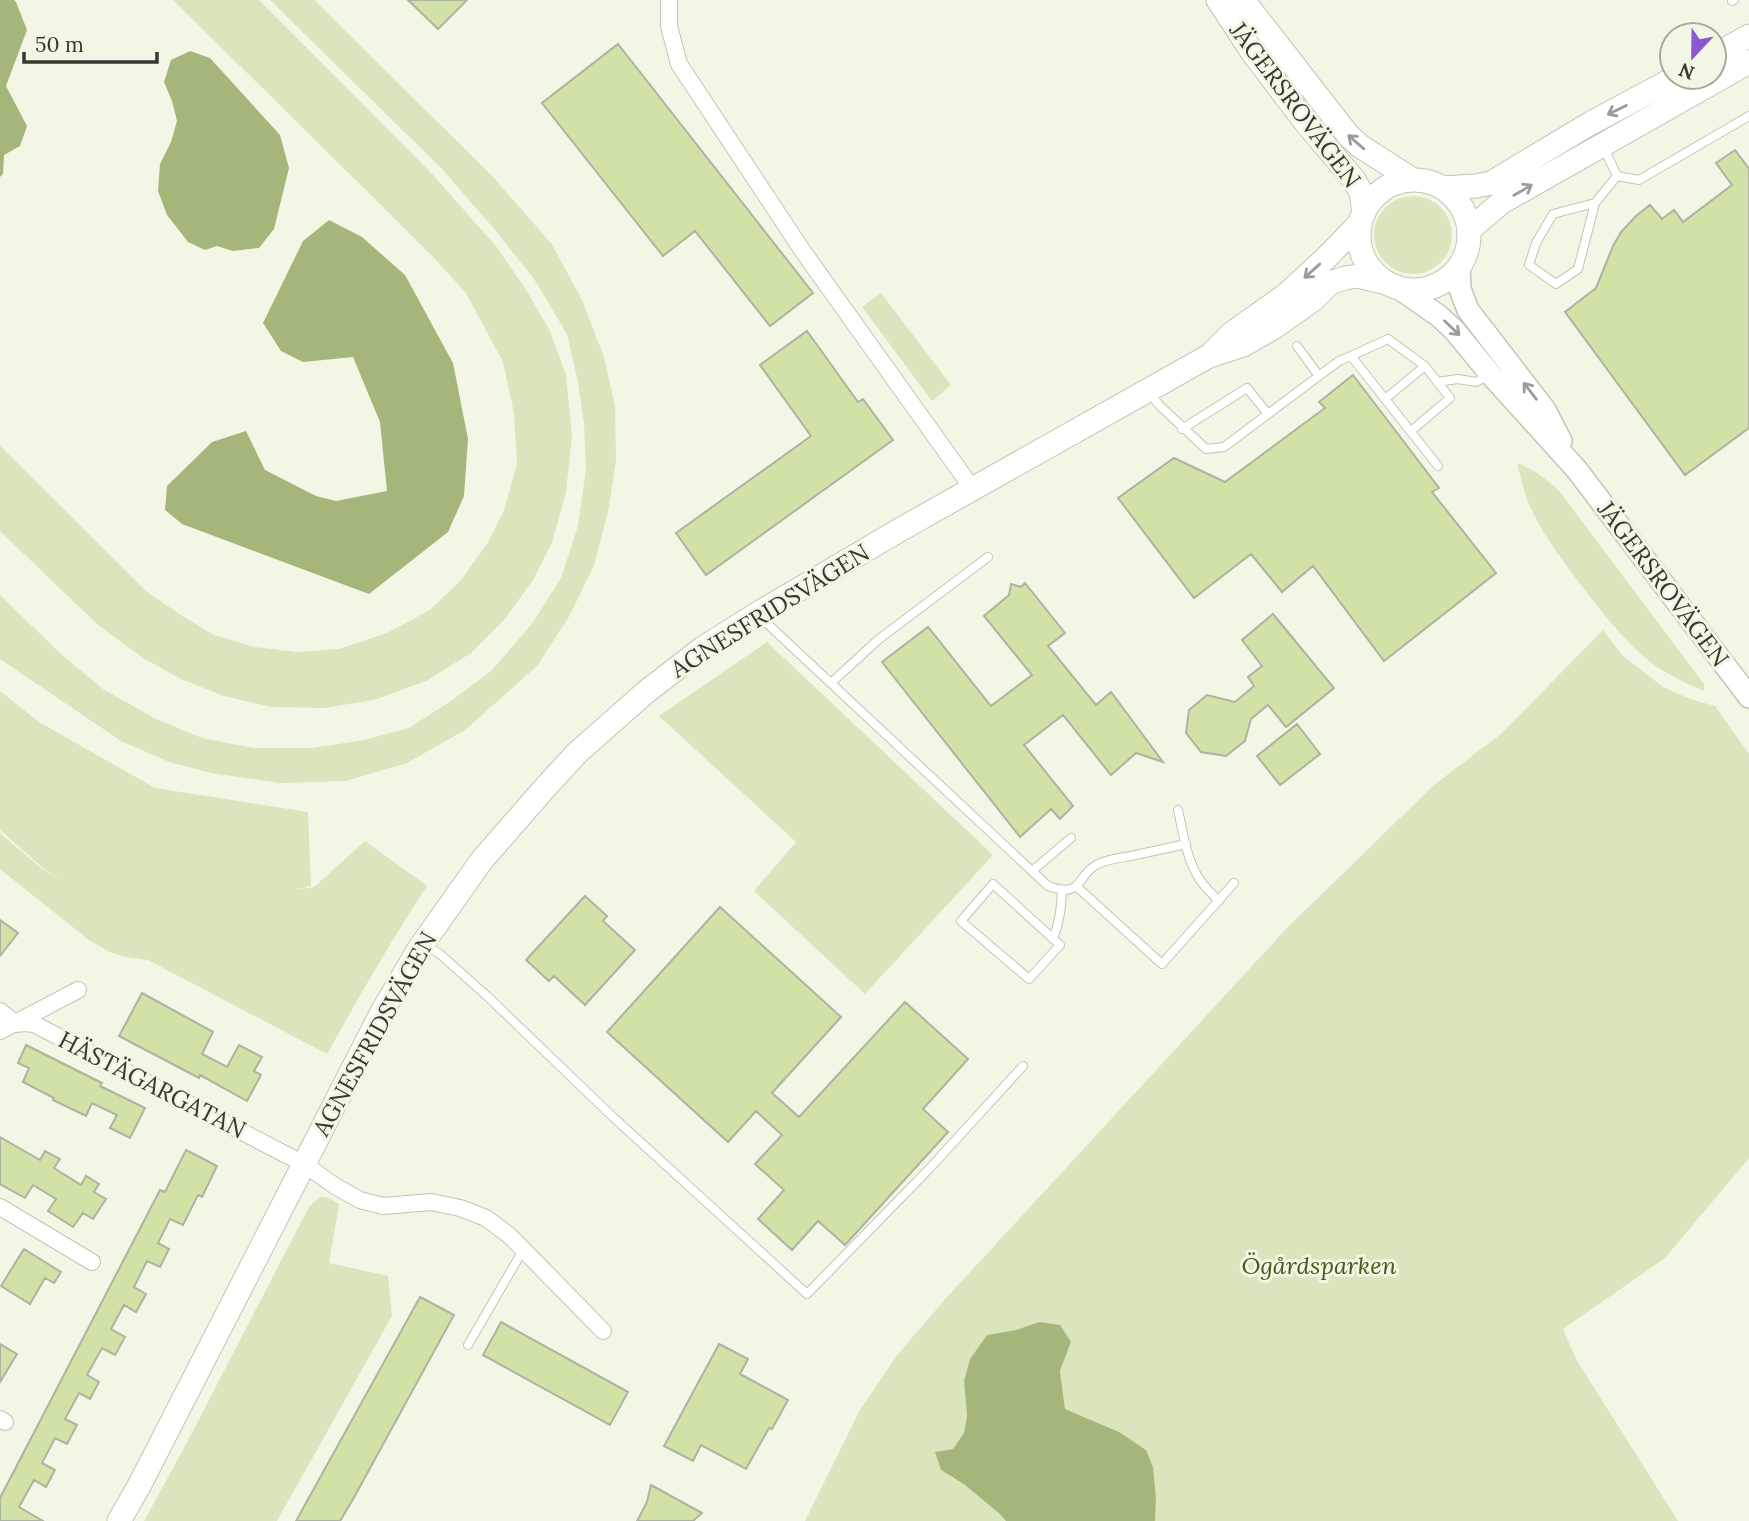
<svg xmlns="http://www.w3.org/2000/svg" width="1749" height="1521" font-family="Lora,serif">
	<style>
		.green { fill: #d9e5bd }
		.water { fill: #a5b67b }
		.building { fill: #d1e2a6; stroke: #adb3a1; stroke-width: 2 }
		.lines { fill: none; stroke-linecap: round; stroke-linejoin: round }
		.service-casing { stroke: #c0c6b4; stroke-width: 10 }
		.minor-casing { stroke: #c0c6b4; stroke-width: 18 }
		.tertiary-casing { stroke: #c0c6b4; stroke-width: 24 }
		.secondary-casing { stroke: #c0c6b4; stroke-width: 25 }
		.service { stroke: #fff; stroke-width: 8 }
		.minor { stroke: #fff; stroke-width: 16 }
		.tertiary { stroke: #fff; stroke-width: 21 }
		.secondary { stroke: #fff; stroke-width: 23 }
		.oneway { stroke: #9a9c98 }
		.labels { text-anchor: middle; stroke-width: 6; stroke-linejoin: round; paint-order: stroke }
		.street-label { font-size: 24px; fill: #363831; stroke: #f1f7e4 }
		.park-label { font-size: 24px; font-style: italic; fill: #495717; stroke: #f1f7e4 }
	</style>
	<rect width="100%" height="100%" fill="#f1f7e4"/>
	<!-- green -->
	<path class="green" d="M173,0H259L433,175L495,245L525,288L550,331L566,375L572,436L566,492L552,543L533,580L504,620L471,653L426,681L374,700L324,708L271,707L224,696L181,679L143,658L97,624L0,531V446L146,591L179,614L214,635L254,647L297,652L339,649L387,633L430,610L461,580L487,544L504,510L517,464L514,413L503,362L466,293L437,261L379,203Z
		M270,0H314L492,176L551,243L582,300L604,357L615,406L616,460L608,512L594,565L570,615L537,666L465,730L407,763L346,781L281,783L211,773L169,762L121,741L0,659V595L62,655L103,689L156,719L202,738L253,748H313L364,740L409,728L451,701L491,671L532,624L561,578L578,526L586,469L584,423L578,382L567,334L534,279L495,230L442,169Z
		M1374 235a39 39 0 1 1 78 0a39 39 0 1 1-78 0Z
		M881,293L951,385L932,401L862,307Z
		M1518,463C1534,470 1548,480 1560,492L1704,684V691C1683,682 1662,672 1644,657C1621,637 1603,613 1584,589C1565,564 1545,538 1531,509C1525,496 1522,482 1518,468Z
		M1603,630L1622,655L1663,687L1690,699L1715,706L1749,754V1158L1665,1258L1563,1329L1576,1359L1678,1521H1155L1156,1500L1119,1432L1065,1409L1060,1371L1071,1342L1039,1322L1016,1330L987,1335L970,1359L964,1381L967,1414L964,1433L941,1470C961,1483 993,1502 1006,1521H805L860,1410L898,1354L948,1296L1288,927L1434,785L1501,734Z
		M767,642L993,855L865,994L754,891L796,842L659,716Z
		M0,691L39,722L155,788L308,812L311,886L293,890L314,887L365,841L427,886C391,940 359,997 327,1054L148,960L126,957L110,952L89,940L0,869V833L41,868L60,880L43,868L0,830Z
		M320,1197L328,1198L339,1204L329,1263L388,1276L392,1316L277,1521H144L183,1450L309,1207Z"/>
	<!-- water -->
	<path class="water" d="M0,0H14L16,2L27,30L6,86L27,126L20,146L4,155L3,174L0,177Z
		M190,51L210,58L280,135L289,168L274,229L259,248L233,251L217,246L205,250L188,242L167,215L158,191L160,164L171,142L177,121L172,101L164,82L171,60Z
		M329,220L362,237L405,275L453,363L468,439L464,496L448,532L369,594L182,524L165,510L167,486L212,442L246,431L265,470L316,496L336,501L387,491L380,422L353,357L303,362L281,351L263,323L303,241Z
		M1039,1322L1060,1325L1071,1342L1060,1371L1065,1409L1119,1432L1146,1450L1153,1467L1156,1500L1155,1521H1006L1000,1514L965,1485L941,1470L935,1452L953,1449L964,1433L967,1415L964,1381L970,1359L987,1335L1016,1330Z"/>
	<!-- building -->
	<path class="building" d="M408,0H467L438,29Z
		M618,44L813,293L770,326L695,231L663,256L542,103Z
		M1735,150L1749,169V428L1685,475L1565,312L1596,288L1613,246L1621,232L1636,216L1650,205L1662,219L1674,210L1683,222L1732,185L1716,163Z
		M807,331L858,402L863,399L893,440L706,575L676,533L811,436L760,365Z
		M1353,375L1439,488L1432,492L1496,573L1384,661L1313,566L1282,592L1251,554L1194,598L1118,498L1174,458L1225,482L1325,408L1319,402Z
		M1025,583L1065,633L1048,646L1096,705L1111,692L1163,762L1136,753L1111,775L1063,715L1024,745L1073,806L1060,819L1051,809L1020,837L882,662L928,627L991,706L1032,675L984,616L1009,595L1011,584L1021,587Z
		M1273,614L1334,688L1286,727L1268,705L1251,719L1245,741L1226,756L1201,752L1186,733L1189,710L1207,695L1235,702L1254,686L1248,677L1262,666L1242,640Z
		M1297,724L1320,754L1280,785L1257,756Z
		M585,896L607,916L603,921L635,950L585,1005L554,976L549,981L526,960Z
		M720,907L841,1017L772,1093L799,1117L905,1002L968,1059L923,1109L948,1132L845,1245L818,1221L792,1250L758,1219L784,1190L755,1164L782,1135L756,1111L728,1142L607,1032Z
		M0,920L18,933L0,956Z
		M142,993L213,1032L202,1054L227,1067L239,1045L262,1057L254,1071L261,1075L247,1101L200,1075L199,1078L119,1036Z
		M26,1045L102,1083L100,1086L145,1108L130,1138L110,1128L117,1115L92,1103L86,1116L53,1100L54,1098L23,1082L29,1068L18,1063Z
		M0,1137L40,1160L45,1151L60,1159L54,1168L81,1185L86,1176L99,1184L94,1192L106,1199L93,1219L83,1213L73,1227L48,1211L56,1199L33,1185L25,1198L0,1184Z
		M186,1150L217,1166L202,1197L198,1195L183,1225L170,1219L158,1243L169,1249L160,1267L147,1261L134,1287L146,1294L136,1312L124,1305L111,1329L125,1337L115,1355L102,1348L87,1375L99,1382L90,1399L79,1393L65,1419L77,1425L67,1444L55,1438L42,1463L55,1470L46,1487L34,1480L19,1507L43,1521H0V1498L160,1190L165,1192Z
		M24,1249L61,1272L54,1283L45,1278L30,1304L1,1286Z
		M420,1297L454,1315L352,1501L340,1521H296Z
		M501,1322L628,1392L610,1425L483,1355Z
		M0,1344L17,1354L0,1382Z
		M719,1344L748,1359L740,1374L788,1400L772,1429L769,1428L746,1469L701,1445L693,1461L664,1446Z
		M651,1485L702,1513L693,1521H637L647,1502Z"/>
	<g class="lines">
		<!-- service casing -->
		<g class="service-casing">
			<path id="service" d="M1732,1L1734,0
				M1617,176L1639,180L1749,116
				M1595,203L1578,269L1556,284L1529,265L1536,243L1553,214L1595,203L1617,176L1604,148
				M1297,346L1319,376
				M1351,356L1388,339L1425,366
				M1437,382L1458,379L1476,382L1488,376
				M1150,393L1159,405L1206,449L1224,447L1339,361L1351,356L1438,466
				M1385,399L1425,366L1450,398L1411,431
				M1182,429L1247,388L1268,414
				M759,616L1048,886C1085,899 1075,875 1098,864C1108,859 1120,858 1131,856C1149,852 1167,848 1186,844
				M831,683L879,639L988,557
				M1178,810C1183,832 1186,856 1197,875C1202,885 1211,893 1219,901
				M1032,871L1071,838
				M993,884L1060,945L1029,979L961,921Z
				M1076,886L1162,964L1234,883
				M1053,939C1060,922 1061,907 1062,890
				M425,945L440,954L487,996L613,1117L807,1294L930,1168L1023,1066
				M468,1345L523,1250"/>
		</g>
		<!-- minor casing -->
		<g class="minor-casing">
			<path id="minor" d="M669,0V26L679,64L802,250L972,488
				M0,1011L16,1024L25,1023L34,1024L304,1164L335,1186L360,1200L383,1206L431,1202L460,1208L486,1218L510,1236L603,1331
				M0,1031L78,990
				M0,1207L92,1262
				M0,1419L5,1422"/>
		</g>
		<!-- tertiary casing -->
		<g class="tertiary-casing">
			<path id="tertiary" d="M1459,267L1460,289L1468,310L1545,410L1561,441
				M1397,287L1439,316L1454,330L1491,375L1577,470L1749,697"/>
		</g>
		<!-- secondary casing -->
		<g class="secondary-casing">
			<path id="secondary" d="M1218,0L1253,53L1303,119L1354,180L1361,192L1364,213
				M1243,0L1348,135L1360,146L1413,180
				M1714,56L1749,36
				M1359 235a55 55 0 1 1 110 0a55 55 0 1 1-110 0Z
				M1442,188L1476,186L1491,183L1591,123L1677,77
				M1469,230L1502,202L1749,62
				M1213,352L1231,334L1286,295L1326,258L1360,223
				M119,1521L139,1486L382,1012L419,949L482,860L543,790L577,753L646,692L703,648L757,614L903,528L1209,356L1243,345L1273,328L1314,299L1330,283L1345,278L1358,276L1387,283"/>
		</g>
		<!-- service -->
		<use href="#service" class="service"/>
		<!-- minor -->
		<use href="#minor" class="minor"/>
		<!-- tertiary -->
		<use href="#tertiary" class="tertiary"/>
		<!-- secondary -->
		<use href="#secondary" class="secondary"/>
	</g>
	<!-- one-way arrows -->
	<defs><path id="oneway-shaft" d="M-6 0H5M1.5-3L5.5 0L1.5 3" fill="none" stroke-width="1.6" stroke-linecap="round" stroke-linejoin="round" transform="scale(1.75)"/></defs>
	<g class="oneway">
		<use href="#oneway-shaft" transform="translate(1617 110) rotate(154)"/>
		<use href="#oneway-shaft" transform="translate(1356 142) rotate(-139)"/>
		<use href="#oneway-shaft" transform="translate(1523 190) rotate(-30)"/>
		<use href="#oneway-shaft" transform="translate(1312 271) rotate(138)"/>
		<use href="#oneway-shaft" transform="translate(1452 328) rotate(44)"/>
		<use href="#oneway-shaft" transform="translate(1530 391) rotate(-128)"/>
	</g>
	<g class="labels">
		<!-- street labels -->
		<g class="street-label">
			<text transform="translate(1295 105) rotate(53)" y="8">JÄGERSROVÄGEN</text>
			<text transform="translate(1663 584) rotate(53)" y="8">JÄGERSROVÄGEN</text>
			<text transform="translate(770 611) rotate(-32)" y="8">AGNESFRIDSVÄGEN</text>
			<text transform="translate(375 1034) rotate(-61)" y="8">AGNESFRIDSVÄGEN</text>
			<text transform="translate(152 1085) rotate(27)" y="8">HÄSTÄGARGATAN</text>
		</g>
		<!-- park labels -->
		<g class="park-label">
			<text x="1319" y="1274">Ögårdsparken</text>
		</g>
	</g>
	<!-- north arrow -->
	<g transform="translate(1693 56) rotate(202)"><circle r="33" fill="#f1f7e4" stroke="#a6ab9c" stroke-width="2"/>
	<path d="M0-5L12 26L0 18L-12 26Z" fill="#8c57cf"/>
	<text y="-10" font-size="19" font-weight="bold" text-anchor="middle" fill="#363831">N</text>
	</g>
	<!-- scale -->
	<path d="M24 52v10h133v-10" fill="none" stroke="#363831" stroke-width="3.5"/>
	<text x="35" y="52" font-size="21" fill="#363831" stroke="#f1f7e4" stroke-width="5" paint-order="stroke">50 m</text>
</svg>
